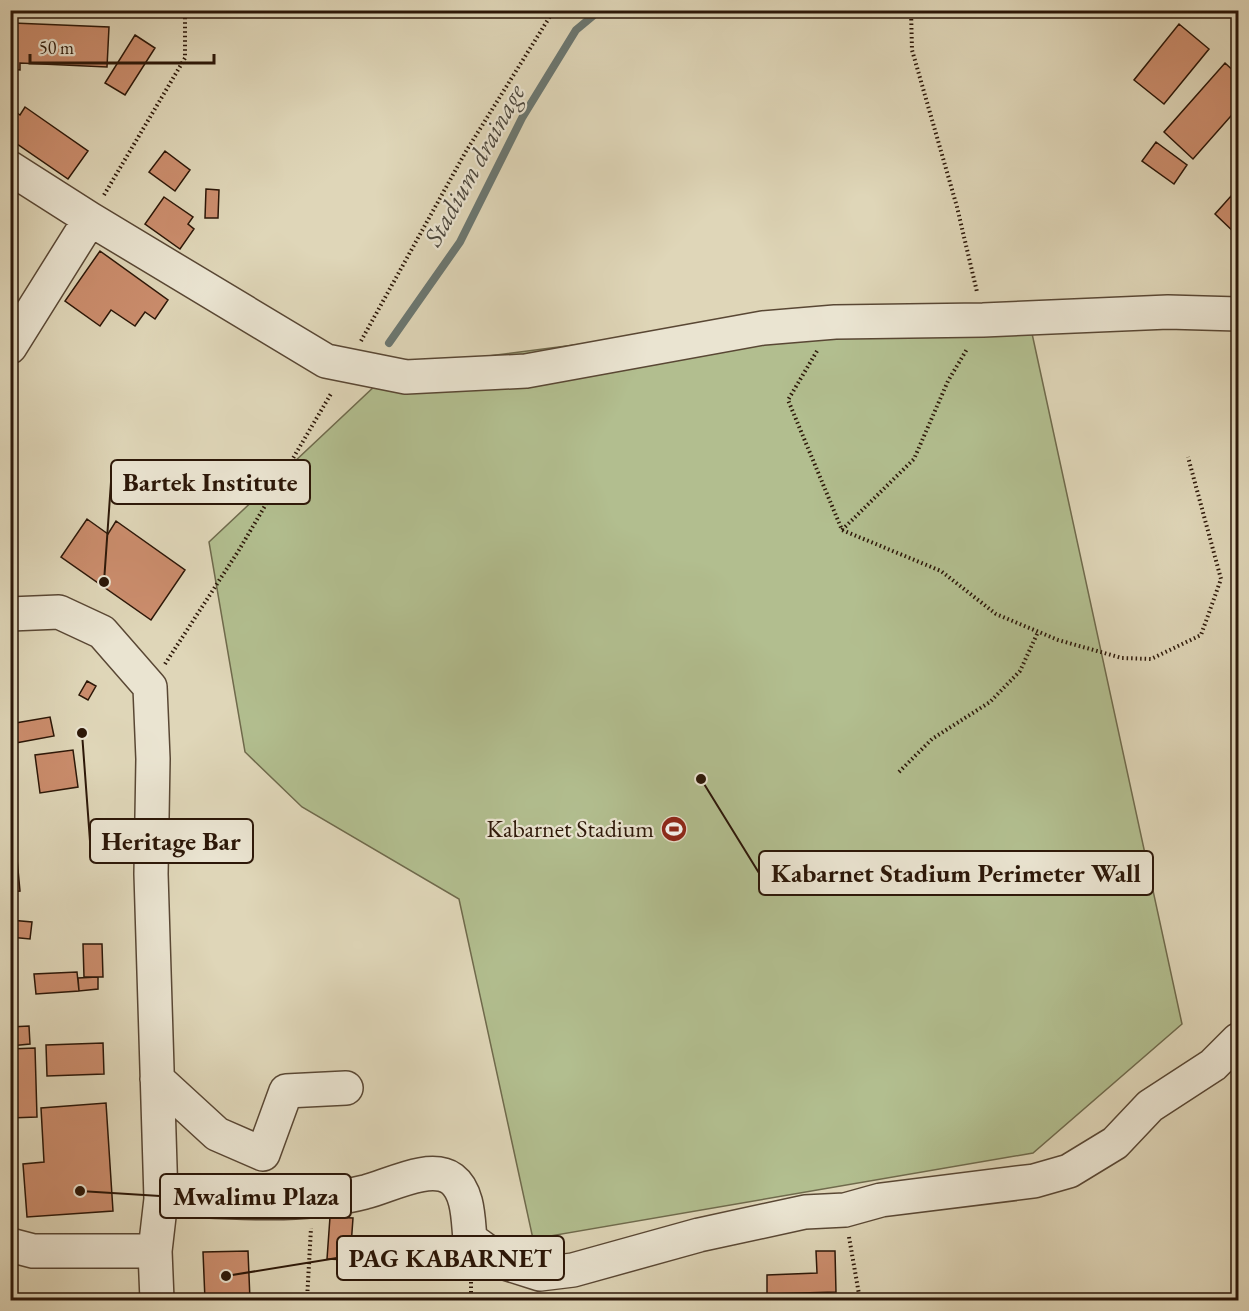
<svg xmlns="http://www.w3.org/2000/svg" width="1249" height="1311" font-family="'EB Garamond',serif">
	<style>
		.green { fill: #b2be8f; stroke: #6f6a4c; stroke-width: 1.5 }
		.lines { fill: none; stroke-linecap: round; stroke-linejoin: round }
		.stream { stroke: #6b7771; stroke-width: 8 }
		.building { fill: #cb8d6d; stroke: #2c1708; stroke-width: 1.5 }
		.minor-casing { stroke: #594734; stroke-width: 36 }
		.path { stroke: #2c1708; stroke-width: 4; stroke-dasharray: 1.5 3; stroke-linecap: butt }
		.minor { stroke: #eae4d1; stroke-width: 33 }
		.labels { text-anchor: middle; stroke-width: 4.5; stroke-linejoin: round; paint-order: stroke }
		.poi-label { font-size: 24px; fill: #2c1708; stroke: #eae4d1; text-anchor: end }
		.water-label { font-size: 26px; font-style: italic; fill: #4c473d; stroke: #eae4d1 }
		.leader { fill: none; stroke: #2c1708; stroke-width: 2 }
		.callout-dot { fill: #2c1708; stroke: #eae4d1; stroke-width: 2 }
		.callout { fill: #eae4d1; stroke: #2c1708; stroke-width: 2 }
		.callout-label { font-size: 26px; text-anchor: middle; font-weight: bold; fill: #2c1708 }
	</style>
	<rect width="100%" height="100%" fill="#dfd6b8"/>
	<filter id="stains"><feTurbulence type="fractalNoise" baseFrequency=".00333" numOctaves="4"/><feColorMatrix values="0 0 0 0 .2 0 0 0 0 .09 0 0 0 0 .02 0 0 0 .5 -.17"/></filter>
	<radialGradient id="worn" r=".72"><stop offset=".6" stop-color="#630" stop-opacity="0"/><stop offset="1" stop-color="#630" stop-opacity=".3"/></radialGradient>
	<!-- green -->
	<path class="green" d="M1028,315L1182,1024L1033,1153L533,1239L459,899L302,807L245,752L209,542L394,368L613,340Z"/>
	<g class="lines">
		<!-- stream -->
		<path class="stream" d="M389,343L460,242L522,118L576,30L600,10"/>
	</g>
	<!-- building -->
	<path class="building" d="M13,23L109,27L107,67L20,63V70L11,69Z
		M1179,24L1209,49L1164,104L1134,80Z
		M135,35L155,48L125,95L105,83Z
		M1225,63L1238,75V108L1193,159L1164,132Z
		M25,107L88,151L68,179L10,139V108L20,115Z
		M1156,142L1187,165L1174,184L1142,161Z
		M165,151L190,170L175,191L149,172Z
		M206,189L219,190L218,218H205Z
		M1231,196L1238,203V236L1215,214Z
		M164,197L193,217L188,224L194,229L180,249L145,224Z
		M100,251L168,300L155,319L145,312L135,326L111,310L100,326L65,301Z
		M87,519L108,534L116,521L185,570L151,620L61,557Z
		M87,681L96,686L88,700L79,695Z
		M50,717L54,736L10,744V724Z
		M73,750L78,787L40,793L35,755Z
		M1238,825V879H1236Z
		M10,859H17L20,891L10,892Z
		M10,920L32,922L30,939L10,937Z
		M83,944H102L103,977H84Z
		M77,972L79,991L36,994L34,974Z
		M98,977V989L79,991L78,978Z
		M29,1026L30,1044L10,1046V1027Z
		M103,1043L104,1074L47,1076L46,1045Z
		M35,1048L37,1117L10,1118V1049Z
		M106,1103L113,1211L27,1217L23,1164L44,1162L41,1108Z
		M330,1217L353,1218L350,1260L327,1259Z
		M248,1251L250,1300H205L203,1252Z
		M816,1251H835L836,1292L767,1294V1275L817,1273Z"/>
	<g class="lines">
		<!-- minor casing -->
		<g class="minor-casing">
			<path id="minor" d="M10,168L90,219
				M10,347L90,219L326,361L406,377L526,371L763,328L835,322L983,320L1168,312L1238,314
				M10,614L59,612L102,632L150,687L153,759L151,874L161,1199L155,1251L157,1300
				M157,1079L217,1134L263,1154L286,1091L346,1088
				M161,1199C228,1201 300,1209 365,1192C387,1187 430,1163 452,1179C469,1192 468,1221 470,1239L502,1262L540,1274L573,1270L699,1235L805,1212L845,1210L881,1200L1034,1181L1069,1171L1115,1143L1150,1106L1213,1065L1238,1040
				M10,1245L33,1251H155"/>
		</g>
		<!-- path -->
		<path class="path" d="M911,10L912,50L957,207L977,292
			M104,195L185,58V10
			M361,341L465,153L554,10
			M817,351L788,400L842,530L941,571L996,614L1058,640L1122,658L1151,659L1201,635L1221,579L1188,457
			M842,530L914,459L948,381L967,349
			M165,664L239,550L332,392
			M899,772L932,739L990,702L1020,671L1038,632
			M849,1237L860,1300
			M471,1273V1300
			M307,1300L311,1228"/>
		<!-- minor -->
		<use href="#minor" class="minor"/>
	</g>
	<!-- icons -->
	<defs>
		<g id="stadium-disc" transform="scale(1.35)"><circle r="9.5" fill="#8f2418" stroke="#eae4d1"/><path d="M0-5a6.5 5 0 1 0 0 10a6.5 5 0 1 0 0-10ZM-3.5-1.8h7v3.6h-7Z" fill="#fff"/></g>
	</defs>
	<g fill-rule="evenodd">
		<use href="#stadium-disc" x="674" y="829"/>
	</g>
	<g class="labels">
		<!-- poi labels -->
		<g class="poi-label">
			<text x="654" y="837">Kabarnet Stadium</text>
		</g>
		<!-- water labels -->
		<g class="water-label">
			<text transform="translate(474 165) rotate(-61)" y="9">Stadium drainage</text>
		</g>
	</g>
	<!-- callouts -->
	<path class="leader" d="M104 582L111 482M82 733L90 841M701 779L759 873M80 1191L160 1196M226 1276L337 1258"/>
	<g class="callout-dot">
		<circle cx="104" cy="582" r="6"/>
		<circle cx="82" cy="733" r="6"/>
		<circle cx="701" cy="779" r="6"/>
		<circle cx="80" cy="1191" r="6"/>
		<circle cx="226" cy="1276" r="6"/>
	</g>
	<g class="callout">
		<rect x="111" y="460" width="199" height="44" rx="6"/>
		<rect x="90" y="819" width="163" height="44" rx="6"/>
		<rect x="759" y="851" width="394" height="44" rx="6"/>
		<rect x="160" y="1174" width="191" height="44" rx="6"/>
		<rect x="337" y="1236" width="227" height="44" rx="6"/>
	</g>
	<g class="callout-label">
		<text x="210" y="491">Bartek Institute</text>
		<text x="171" y="850">Heritage Bar</text>
		<text x="956" y="882">Kabarnet Stadium Perimeter Wall</text>
		<text x="256" y="1205">Mwalimu Plaza</text>
		<text x="450" y="1267">PAG KABARNET</text>
	</g>
	<!-- margin -->
	<rect width="1249" height="1311" fill="none" stroke="#dfd6b8" stroke-width="36"/>
	<rect x="12" y="12" width="1225" height="1287" fill="none" stroke="#2c1708" stroke-width="3"/>
	<rect x="18" y="18" width="1213" height="1275" fill="none" stroke="#2c1708" stroke-width="1.5"/>
	<!-- scale -->
	<path d="M30 54v9h184v-9" fill="none" stroke="#2c1708" stroke-width="3"/>
	<text x="39" y="54" font-size="18" fill="#2c1708" stroke="#eae4d1" stroke-width="4.5" paint-order="stroke">50 m</text>
	<rect width="100%" height="100%" filter="url(#stains)"/>
	<rect width="100%" height="100%" fill="url(#worn)"/>
</svg>
